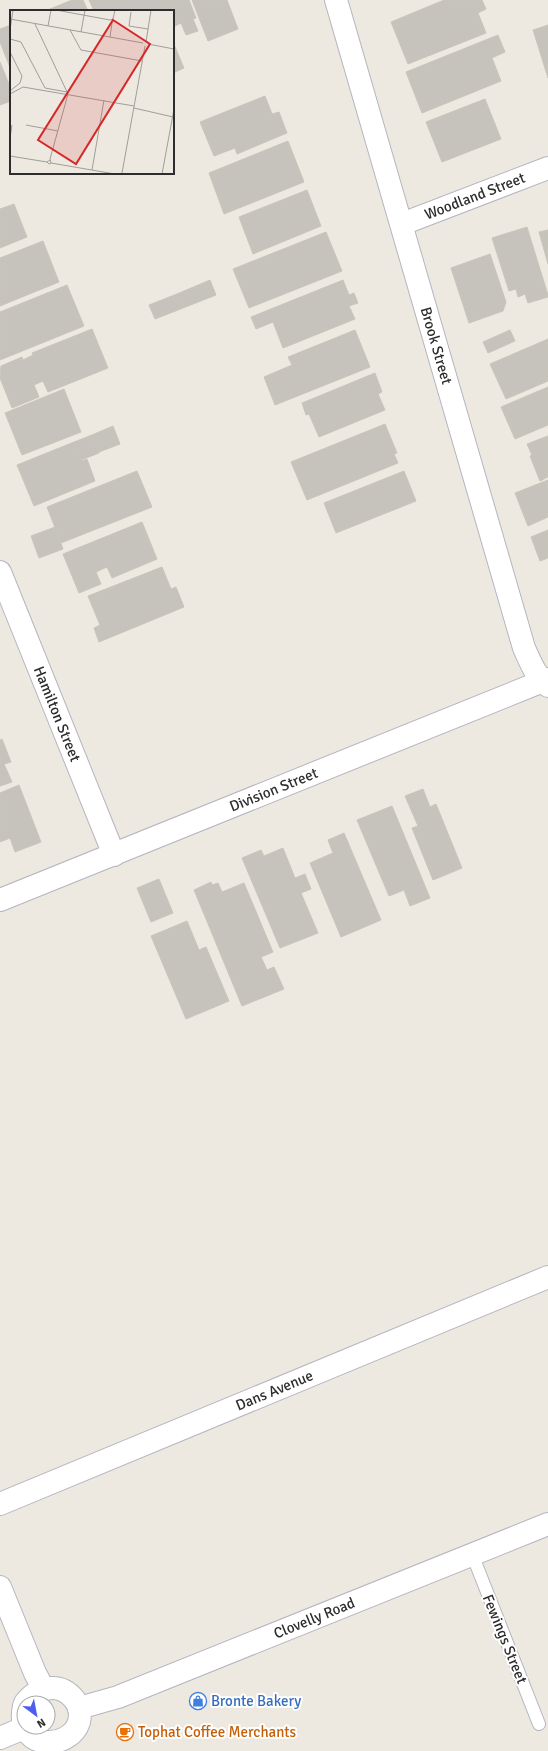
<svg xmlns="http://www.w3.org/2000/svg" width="548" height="1751" font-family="Signika,sans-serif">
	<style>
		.building { fill: #c6c3bc; stroke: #c9c5ba }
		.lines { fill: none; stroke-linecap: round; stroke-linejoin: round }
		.service-casing { stroke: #b4b6bf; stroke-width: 14 }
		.minor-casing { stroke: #b4b6bf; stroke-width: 24 }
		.tertiary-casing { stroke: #b4b6bf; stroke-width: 24 }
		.secondary-casing { stroke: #b4b6bf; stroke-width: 24 }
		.service { stroke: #fff; stroke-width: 12 }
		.minor { stroke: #fff; stroke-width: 22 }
		.tertiary { stroke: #fff; stroke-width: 22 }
		.secondary { stroke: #fff; stroke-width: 22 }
		.labels { text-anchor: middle; stroke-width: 4; stroke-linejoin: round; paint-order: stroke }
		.street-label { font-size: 15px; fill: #2d2d2d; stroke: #fff }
		.shop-label { font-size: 15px; fill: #366cbe; stroke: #fff; text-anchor: start }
		.food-label { font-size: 15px; fill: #c56008; stroke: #fff; text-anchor: start }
		.inset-road { fill: none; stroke: #a09e99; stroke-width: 1 }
		.view { fill: #d62828; fill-opacity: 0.15; stroke: #d62828; stroke-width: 2 }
		.inset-edge { fill: none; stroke: #2d2d2d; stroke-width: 2 }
	</style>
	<rect width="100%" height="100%" fill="#ede9e1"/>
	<!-- building -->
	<path class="building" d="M72,0H83L88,11H45Z
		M89,0H137L141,11H94Z
		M137,0H189L196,18L193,19L198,31L186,35L181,23L173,27V11H141Z
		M192,0H227L238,29L208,41Z
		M444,0H482L486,9L478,13L486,33L408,64L391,22Z
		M11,25V70L0,42V29Z
		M548,25V78L533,30Z
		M498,35L505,52L492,58L501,81L422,113L406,72Z
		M173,42L184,68L173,73Z
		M0,62L11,89V101L0,105Z
		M265,96L272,114L279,112L287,133L237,154L235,148L214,156L200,122Z
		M485,99L501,139L442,162L426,122Z
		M288,141L304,182L224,214L209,173Z
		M307,190L321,226L253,254L239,217Z
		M14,204L27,237L0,248V209Z
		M527,227L548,295V297L528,303L525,294L518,297L516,289L509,291L492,238Z
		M548,230V264L539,232Z
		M326,232L342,271L249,308L233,269Z
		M43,241L59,282L0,306V258Z
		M490,254L506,302L503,311L469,323L451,268Z
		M210,280L216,295L183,308L177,294Z
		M343,280L349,295L354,293L358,303L349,306L355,319L283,348L273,322L256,329L251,317Z
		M67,285L84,326L0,360V312Z
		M177,294L183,308L155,319L149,305Z
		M92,329L108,368L48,392L43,381L34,385L39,397L12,408L0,378L1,366L22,357L23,360L33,355L32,353Z
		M355,330L370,367L275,405L264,377L292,365L288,357Z
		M510,330L515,341L488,353L483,342Z
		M548,339V381L506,399L490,364Z
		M375,373L382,392L378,394L385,410L319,437L309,414L306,415L302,403Z
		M548,387V425L515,439L501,407Z
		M64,389L81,432L22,455L5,413Z
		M385,424L397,453L394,454L398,463L307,500L291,462Z
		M113,426L120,444L99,452L92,435Z
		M92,435L99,453L81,460L74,442Z
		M548,436V477L540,481L530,456L532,455L527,444Z
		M74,442L82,461L87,459L95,481L34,506L17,465Z
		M137,471L152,507L61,543L47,507Z
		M404,471L416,501L336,533L324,503Z
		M548,480V517L528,526L515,493Z
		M142,522L157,559L112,578L107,567L96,572L101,584L79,593L63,554Z
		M55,527L63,549L39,558L31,536Z
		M548,530V558L540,561L531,537Z
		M162,567L171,589L176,587L184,607L99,642L94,628L100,625L88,596Z
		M2,739L11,762L4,764L12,782L0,786V740Z
		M19,785L41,842L15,852L10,838L0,842V793Z
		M423,789L430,807L436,804L462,868L433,880L412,828L418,826L405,796Z
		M392,806L430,898L410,906L404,890L389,896L357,820Z
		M344,833L381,920L341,937L310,863L333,853L328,840Z
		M283,848L295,878L305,874L311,889L301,893L318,933L280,948L242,858L261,850L264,856Z
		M159,879L173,913L151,922L137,888Z
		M211,882L212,885L218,883L222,892L244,883L273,952L261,957L267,970L274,967L284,989L242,1006L194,890Z
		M187,921L199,950L206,947L229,1001L186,1019L151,936Z"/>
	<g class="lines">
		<!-- service casing -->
		<g class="service-casing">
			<path id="service" d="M472,1554L539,1724"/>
		</g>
		<!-- minor casing -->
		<g class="minor-casing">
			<g id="minor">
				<path id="s1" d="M336,0L524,648C530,661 536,677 548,686"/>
				<path id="s2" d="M402,224L548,168"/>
				<path id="s3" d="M0,572L114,855"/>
				<path id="s4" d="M0,900L548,679"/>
				<path id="s5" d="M0,1504L548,1277"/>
			</g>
		</g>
		<!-- tertiary casing -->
		<g class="tertiary-casing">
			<g id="tertiary">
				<path id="s6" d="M79,1708L118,1697L548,1524"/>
				<path d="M0,1738L24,1728"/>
			</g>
		</g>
		<!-- secondary casing -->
		<g class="secondary-casing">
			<path id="secondary" d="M0,1587L35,1673L43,1688
				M24,1706C14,1751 70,1751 79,1722C81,1714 79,1705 74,1699C59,1681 38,1687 25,1703"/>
		</g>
		<!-- service -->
		<use href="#service" class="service"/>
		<!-- minor -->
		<use href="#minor" class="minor"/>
		<!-- tertiary -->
		<use href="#tertiary" class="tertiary"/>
		<!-- secondary -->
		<use href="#secondary" class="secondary"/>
	</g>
	<!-- icons -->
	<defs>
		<g id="shop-ring" transform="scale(0.9)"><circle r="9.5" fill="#fff" stroke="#3f7fe0" stroke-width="1.5"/><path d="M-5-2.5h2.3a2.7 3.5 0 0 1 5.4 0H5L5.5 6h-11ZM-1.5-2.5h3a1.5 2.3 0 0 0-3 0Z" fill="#3f7fe0"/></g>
		<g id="cafe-ring" transform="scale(0.9)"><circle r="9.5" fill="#fff" stroke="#e8710a" stroke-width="1.5"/><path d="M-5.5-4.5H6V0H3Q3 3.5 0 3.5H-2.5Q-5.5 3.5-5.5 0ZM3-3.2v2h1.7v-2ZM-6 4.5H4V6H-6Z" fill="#e8710a"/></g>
	</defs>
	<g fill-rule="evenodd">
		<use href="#shop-ring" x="198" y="1701"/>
		<use href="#cafe-ring" x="125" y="1732"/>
	</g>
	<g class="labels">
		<!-- street labels -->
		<g class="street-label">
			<text dy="5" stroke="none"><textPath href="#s2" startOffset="78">Woodland Street</textPath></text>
			<text dy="5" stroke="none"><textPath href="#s1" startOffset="360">Brook Street</textPath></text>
			<text dy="5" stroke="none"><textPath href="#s3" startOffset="153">Hamilton Street</textPath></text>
			<text dy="5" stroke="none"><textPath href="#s4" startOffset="295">Division Street</textPath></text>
			<text dy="5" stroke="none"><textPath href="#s5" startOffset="297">Dans Avenue</textPath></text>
			<text dy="5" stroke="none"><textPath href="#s6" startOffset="252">Clovelly Road</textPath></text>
			<text transform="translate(505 1639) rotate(68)" y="5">Fewings Street</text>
		</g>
		<!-- shop labels -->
		<g class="shop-label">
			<text x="211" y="1706">Bronte Bakery</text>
		</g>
		<!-- food labels -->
		<g class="food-label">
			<text x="138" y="1737">Tophat Coffee Merchants</text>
		</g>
	</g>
	<!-- overview -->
	<g transform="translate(10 10)">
		<rect width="164" height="164" fill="#ede9e1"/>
		<path class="inset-road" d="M46,0L100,10L103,9L105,0M121,2L119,16L138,19M0,9L133,33M25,14L58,84L40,149L41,153L39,154L37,152L40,150M38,16L41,0M0,20L3,0M60,20L71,40L132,51M71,22L75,0M100,27L102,13M0,29L11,32L35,78L57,82M136,32L141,0M138,34L164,39M0,42L12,66L10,73L0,81M0,84L13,77L124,96M124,98L163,107M16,115L48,121M0,128L2,115M0,146L37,152M41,153L105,164M82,160L94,90M112,163L135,36M152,164L164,99"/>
		<path class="view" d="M103,10L140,34L66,154L28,130Z"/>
		<rect width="164" height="164" class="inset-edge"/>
	</g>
	<!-- north arrow -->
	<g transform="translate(36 1715) rotate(148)"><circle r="19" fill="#ffffff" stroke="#ababab"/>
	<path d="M0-3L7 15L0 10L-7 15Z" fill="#4c5def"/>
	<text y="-6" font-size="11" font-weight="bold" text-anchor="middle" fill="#2d2d2d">N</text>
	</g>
</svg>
